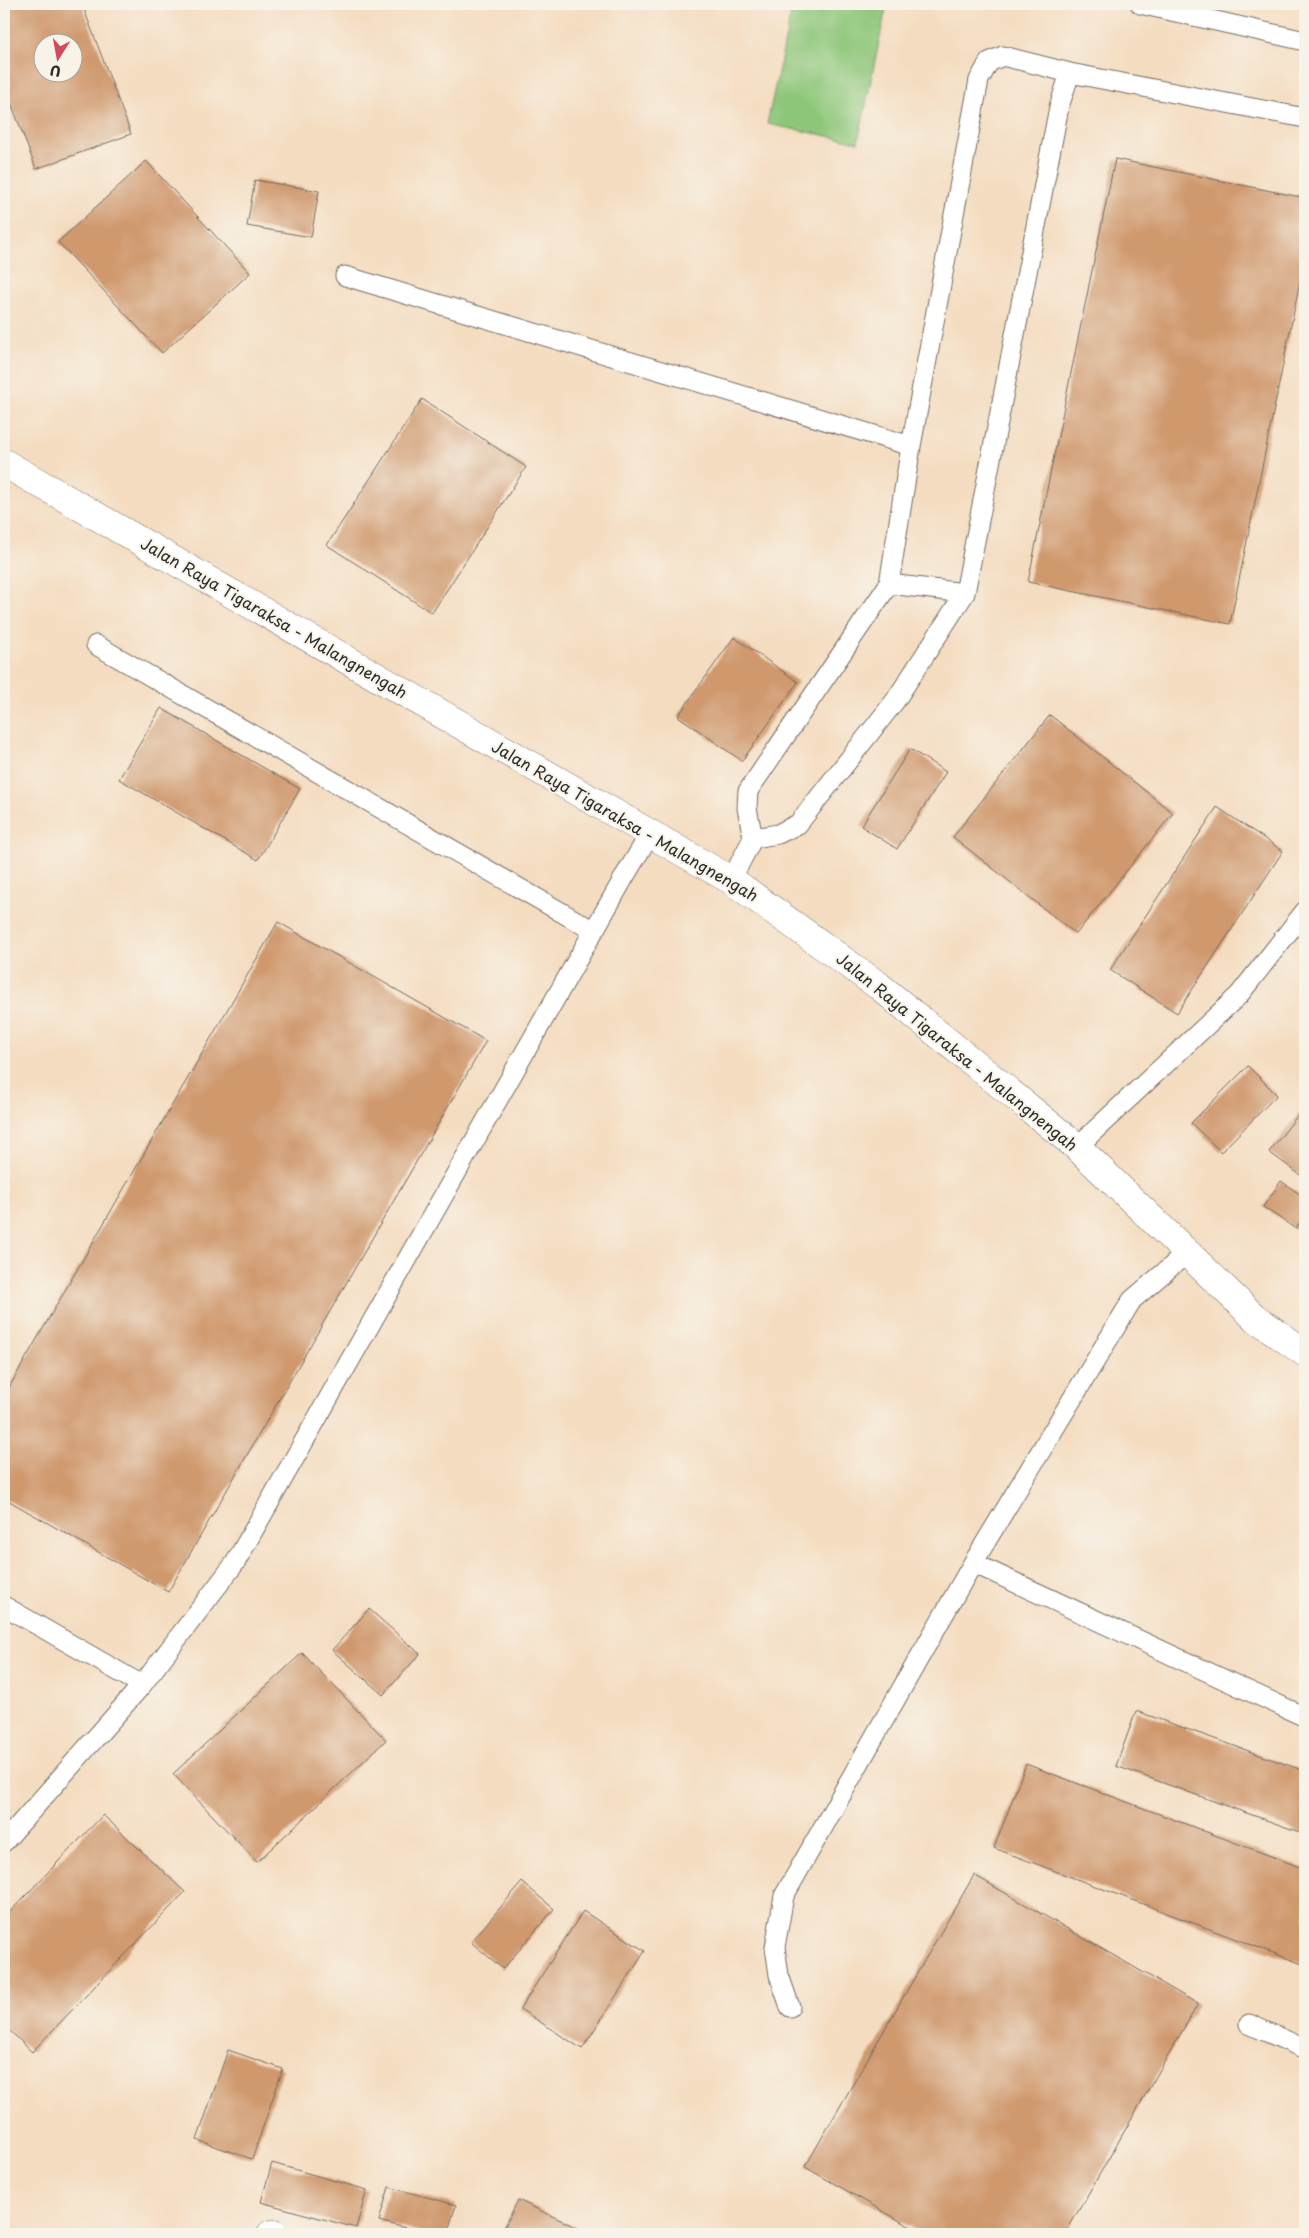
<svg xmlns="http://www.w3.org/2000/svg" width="1309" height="2238" font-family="'Playpen Sans',sans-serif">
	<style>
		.green { fill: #8dc679; stroke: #5c7852 }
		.building { fill: #cf986d; fill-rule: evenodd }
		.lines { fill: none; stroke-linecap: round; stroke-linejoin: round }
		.lane-casing { stroke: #71695f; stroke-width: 21 }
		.street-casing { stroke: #71695f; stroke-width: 29 }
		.primary-casing { stroke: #71695f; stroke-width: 29 }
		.lane { stroke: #fff; stroke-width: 19 }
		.street { stroke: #fff; stroke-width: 28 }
		.primary { stroke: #fff; stroke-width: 28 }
		.labels { text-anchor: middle; stroke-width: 4; stroke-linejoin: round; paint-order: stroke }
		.street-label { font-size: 16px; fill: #2b2b2b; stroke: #f7f3e8 }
	</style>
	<rect width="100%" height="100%" fill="#f7f3e8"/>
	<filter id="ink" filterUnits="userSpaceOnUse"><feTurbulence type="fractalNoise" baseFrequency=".02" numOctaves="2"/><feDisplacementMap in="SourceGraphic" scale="10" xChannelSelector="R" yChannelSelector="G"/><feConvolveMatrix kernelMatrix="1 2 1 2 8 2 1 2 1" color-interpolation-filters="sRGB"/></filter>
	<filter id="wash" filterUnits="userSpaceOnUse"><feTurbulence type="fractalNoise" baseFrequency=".0096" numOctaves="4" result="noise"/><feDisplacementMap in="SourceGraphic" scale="20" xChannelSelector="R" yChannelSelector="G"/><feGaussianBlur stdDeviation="1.12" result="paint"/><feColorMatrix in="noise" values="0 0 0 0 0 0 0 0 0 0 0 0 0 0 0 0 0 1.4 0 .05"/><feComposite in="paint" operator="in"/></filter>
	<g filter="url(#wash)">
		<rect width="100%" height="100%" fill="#f4dcc0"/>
		<!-- green -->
		<path class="green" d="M793,4H887L858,142L767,124Z"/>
		<g id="blocks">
			<!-- building -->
			<path class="building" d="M4,4H82L131,134L36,169L4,84ZM42,42H72V72H42Z
				M1115,159L1305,198V257L1230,624L1028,582Z
				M146,161L250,273L162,353L58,242Z
				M255,180L319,191L311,237L247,226Z
				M422,399L526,467L432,613L327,545Z
				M734,637L798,682L742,761L678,716Z
				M161,708L300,789L258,860L119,779Z
				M1050,715L1173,813L1076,934L953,837Z
				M910,749L946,772L897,849L861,826Z
				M1217,807L1283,851L1177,1013L1110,970Z
				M278,922L486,1041L168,1592L4,1498V1396Z
				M1248,1066L1277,1095L1221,1152L1191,1123Z
				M1301,1111L1305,1114V1174L1303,1177L1269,1152Z
				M1281,1181L1305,1198V1214L1296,1229L1263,1207Z
				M369,1609L420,1654L383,1695L332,1650Z
				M302,1653L386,1740L257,1862L173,1774Z
				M1136,1711L1305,1771V1834L1116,1766Z
				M1026,1764L1305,1869V1965L994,1848Z
				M103,1815L185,1892L32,2052L4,2025V1918Z
				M974,1875L1198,2004L1065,2234H923L805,2167Z
				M522,1882L554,1909L503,1969L471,1942Z
				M583,1911L645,1951L582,2049L520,2009Z
				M228,2050L283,2069L252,2159L197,2140Z
				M272,2163L367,2190L356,2228L261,2202Z
				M389,2187L456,2205L447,2234H428L379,2221Z
				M518,2200L582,2230L580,2234H501Z"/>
		</g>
	</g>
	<g filter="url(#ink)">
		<use href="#blocks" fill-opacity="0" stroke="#71695f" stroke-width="1"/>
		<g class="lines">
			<!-- lane casing -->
			<g class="lane-casing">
				<path id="lane" d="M1140,4L1305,41
					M345,276L911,446
					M889,584L965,593
					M96,645L594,931
					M753,838L778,834L798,824L895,701L965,593L1059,107L1070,73
					M731,880L753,838L747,808L748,791L889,584L911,446L979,80L989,62L1003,56L1070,73L1305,118
					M1077,1147L1239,995L1305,911
					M973,1563L1305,1717
					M4,1606L142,1685
					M4,1842L142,1685L235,1563L626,874L650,834
					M790,2007L779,1975L775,1947L784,1896L973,1563L1132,1300L1187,1253
					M1249,2024L1305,2049"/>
			</g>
			<!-- street casing -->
			<g class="street-casing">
				<path id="street" d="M271,2234H274"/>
			</g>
			<!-- primary casing -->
			<g class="primary-casing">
				<path id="primary" d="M4,463L731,880L879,986L1077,1147L1254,1317L1305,1353"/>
			</g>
			<!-- lane -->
			<use href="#lane" class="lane"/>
			<!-- street -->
			<use href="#street" class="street"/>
			<!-- primary -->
			<use href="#primary" class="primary"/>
		</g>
	</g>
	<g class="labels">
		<!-- street labels -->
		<g class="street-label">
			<text transform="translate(274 618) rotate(30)" y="6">Jalan Raya Tigaraksa - Malangnengah</text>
			<text transform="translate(625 821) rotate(30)" y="6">Jalan Raya Tigaraksa - Malangnengah</text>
			<text transform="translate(957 1052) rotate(39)" y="6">Jalan Raya Tigaraksa - Malangnengah</text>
		</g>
	</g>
	<!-- margin -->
	<rect width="1309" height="2238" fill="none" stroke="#f7f3e8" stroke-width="20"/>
	<!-- north arrow -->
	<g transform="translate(58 58) rotate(191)"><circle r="24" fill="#f7f3e8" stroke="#a5a39c"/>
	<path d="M0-4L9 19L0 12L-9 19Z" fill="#d1495b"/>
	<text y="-8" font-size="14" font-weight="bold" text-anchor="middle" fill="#2b2b2b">U</text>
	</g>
</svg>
